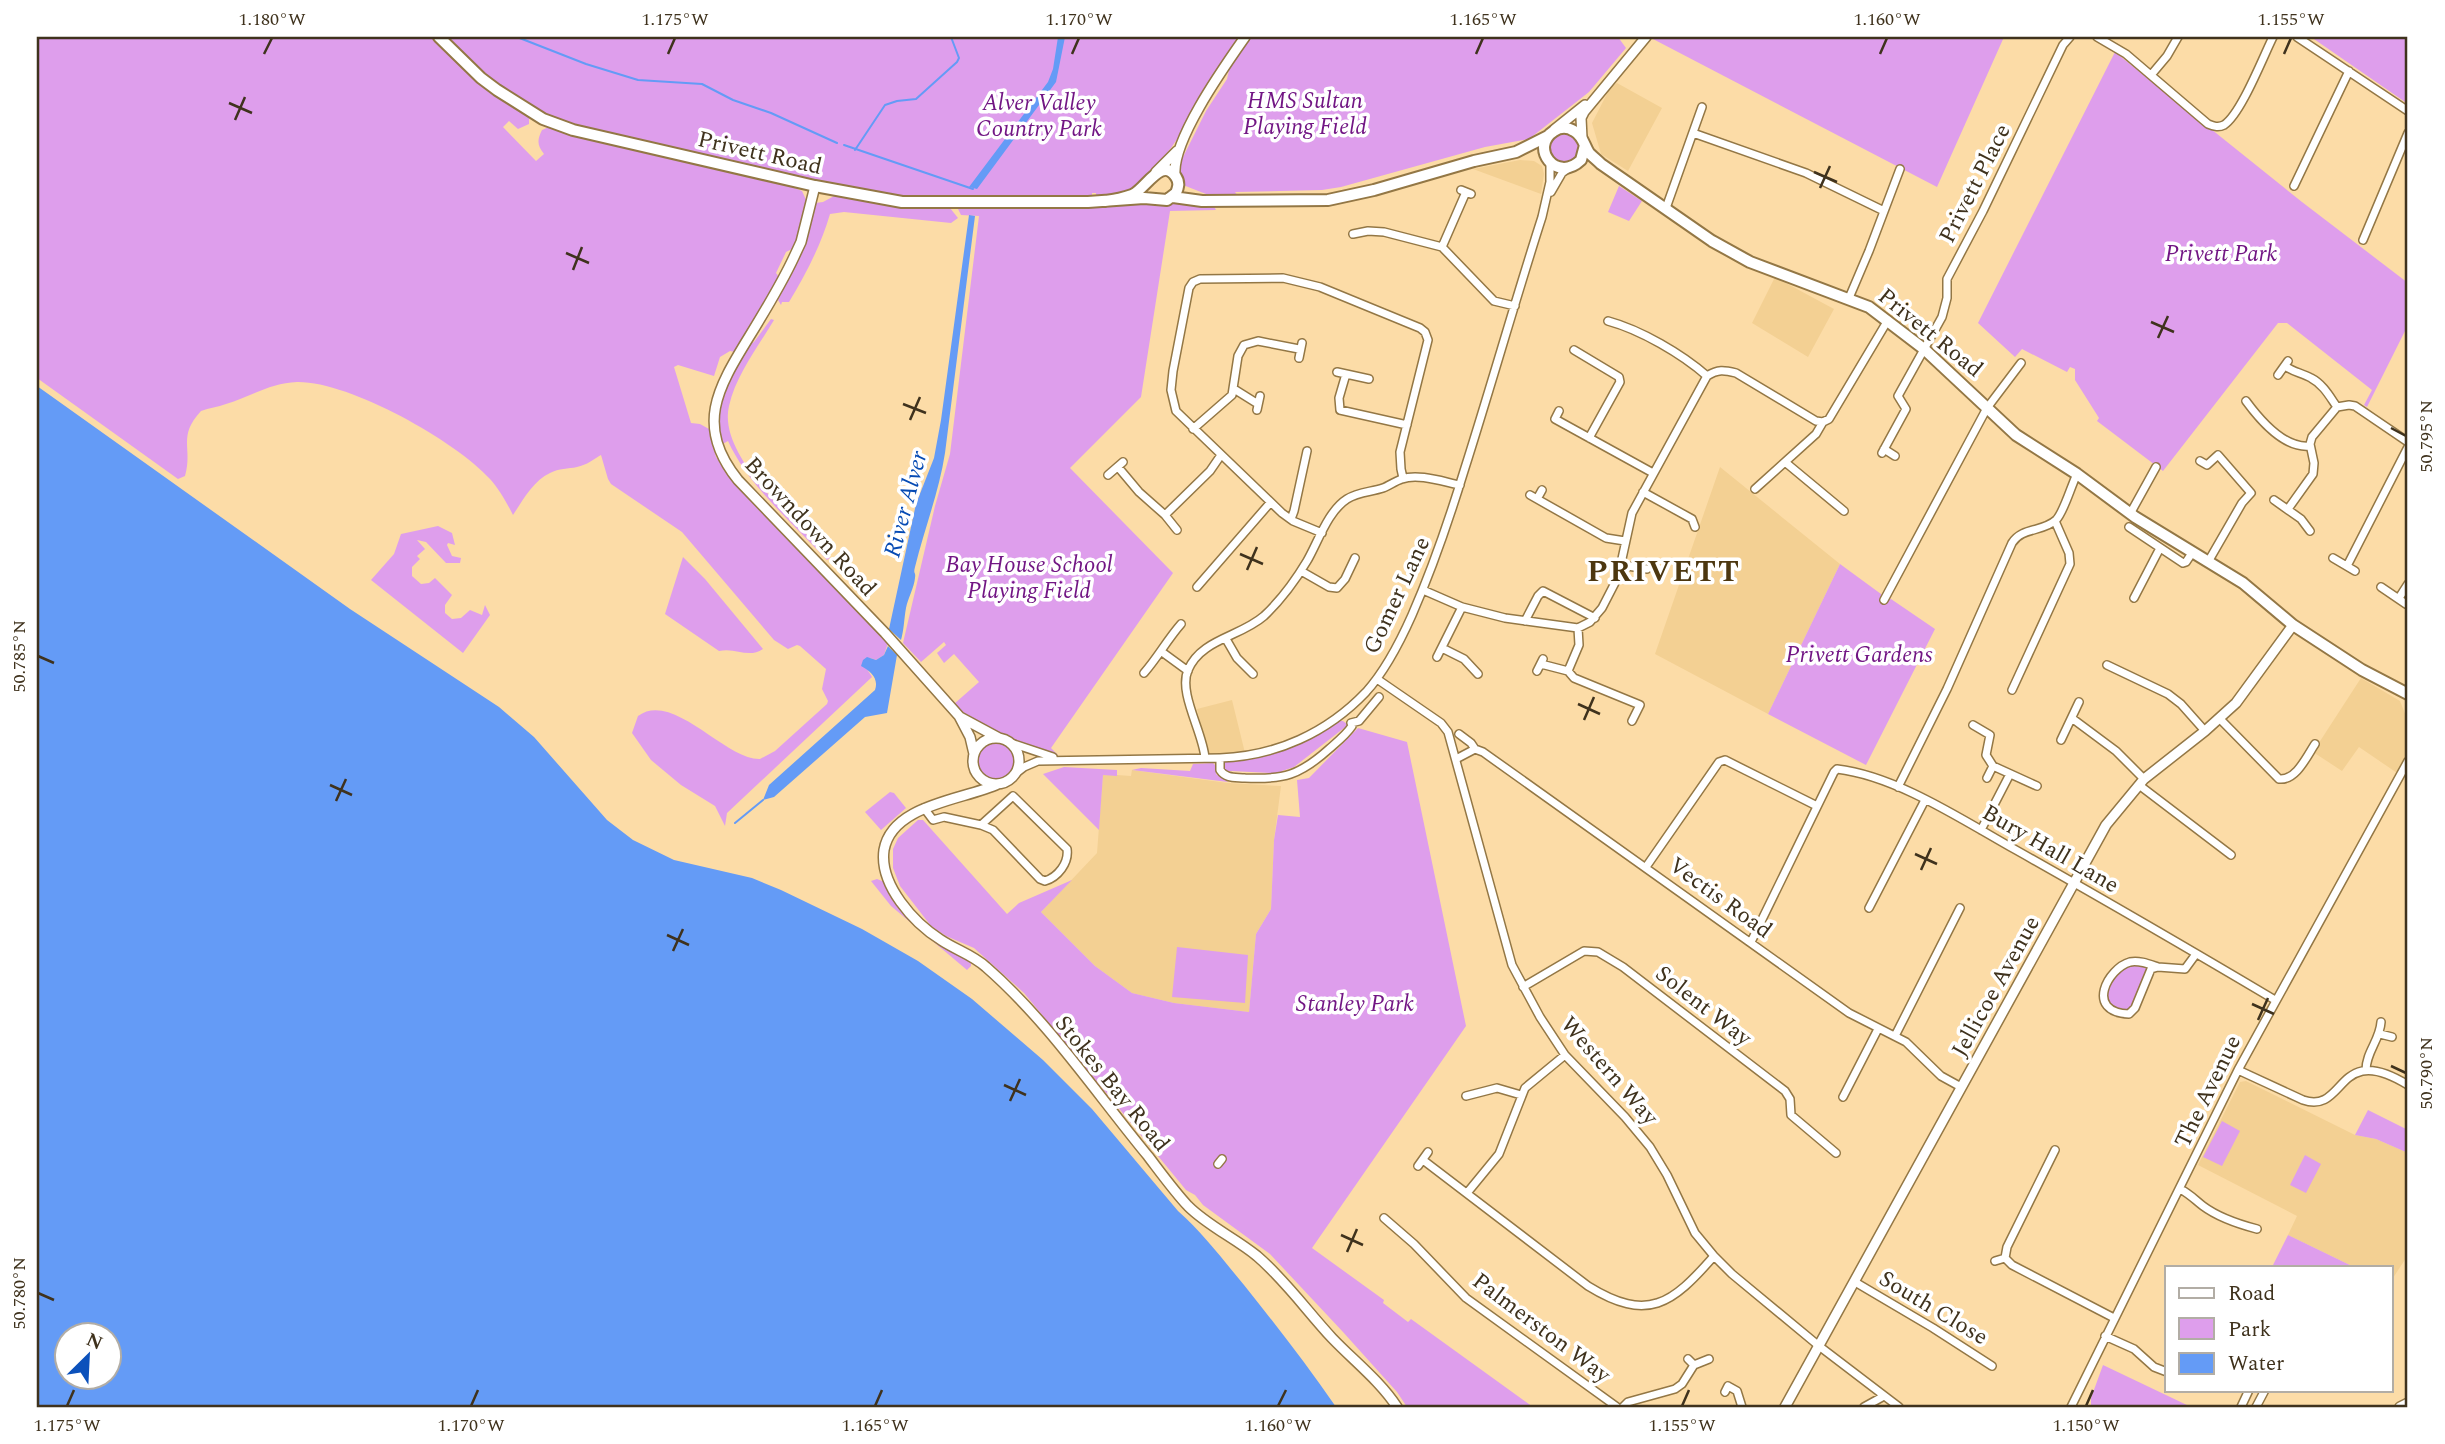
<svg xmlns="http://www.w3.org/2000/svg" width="2445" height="1444" font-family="Spectral,serif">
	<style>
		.built { fill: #f3d093 }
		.green { fill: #de9eec }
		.water { fill: #649bf6; fill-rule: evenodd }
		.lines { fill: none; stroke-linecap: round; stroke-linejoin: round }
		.stream { stroke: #649bf6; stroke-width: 2 }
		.minor-casing { stroke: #937745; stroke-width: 10 }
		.tertiary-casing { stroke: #937745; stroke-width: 12 }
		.secondary-casing { stroke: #937745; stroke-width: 14 }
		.minor { stroke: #fff; stroke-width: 7 }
		.tertiary { stroke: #fff; stroke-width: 9 }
		.secondary { stroke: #fff; stroke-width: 10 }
		.ticks { fill: none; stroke: #3f321d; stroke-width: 2.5 }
		.labels { text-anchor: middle; stroke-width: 7; stroke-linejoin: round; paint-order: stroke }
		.park-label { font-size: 23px; font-style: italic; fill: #721684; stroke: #fff }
		.street-label { font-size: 23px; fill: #3f321d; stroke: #fff }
		.water-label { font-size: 24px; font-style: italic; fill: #064bb4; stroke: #fff }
		.district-label { font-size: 30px; font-weight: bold; letter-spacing: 2px; fill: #4c3710; stroke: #fff }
		.neatline { fill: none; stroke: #3f321d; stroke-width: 2.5 }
		.ticks-label { font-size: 18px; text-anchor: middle; fill: #3f321d }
	</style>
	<rect width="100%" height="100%" fill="#fcdca7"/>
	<!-- built -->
	<path class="built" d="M1617,83L1662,108L1628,171L1601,154L1592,123L1610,88Z
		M1520,160L1534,161L1542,166L1544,174L1541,194L1473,169Z
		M1775,277L1834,309L1808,357L1752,323Z
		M1720,467L1840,564L1768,714L1655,654Z
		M2361,678L2400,701L2408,721V768L2403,777L2359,747L2342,771L2313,752Z
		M1232,700L1245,753L1207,754L1197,709Z
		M1132,770L1228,783L1281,786L1274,840L1271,909L1256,934L1249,1012L1174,1003L1132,993L1095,966L1041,912L1097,853L1103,774L1131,776Z
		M2246,1081L2355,1135L2376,1139L2408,1153V1255L2391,1281V1267H2354L2288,1235L2297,1216L2198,1165L2240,1082Z"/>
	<!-- green -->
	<path class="green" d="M37,37H435L483,84L529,117V124L518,129L509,121L503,127L536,161L544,154C537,145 537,140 542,130L549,127L602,142L777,181L802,191L807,202L797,242L794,248L786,252L776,273L779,277L735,352L730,351L720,357L714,376L678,365L674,367L691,423L700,424L709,429L716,457L734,482L888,643L884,655L876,660L870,658L862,666L867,669L872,677L727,813L725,826L715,806L681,785L651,760L632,733L638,716C673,690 725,760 760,759L775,751L827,704L828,701L822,689L826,669L800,646L797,645L788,649L774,640L682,532L611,484L608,479L601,455C594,459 587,465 577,467C568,469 559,468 550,473C533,481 523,500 513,515C507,503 499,489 490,479C456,441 349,381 297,382C271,383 251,396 226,404C218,407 209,408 201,411C177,437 193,447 185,476L178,479L37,378Z
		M445,37H1240L1211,82L1204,88L1188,123L1171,148L1144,180L1128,192L1096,198V193H1092V198L901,199L575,126C518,106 487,78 445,37Z
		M1249,37H1618L1626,48L1589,92L1529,139L1485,147L1341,187L1322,190L1235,192L1238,196L1206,194L1183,185L1177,169L1206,111L1227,79L1230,66Z
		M1655,37H2004L1937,187L1653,39Z
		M2311,37H2408V104Z
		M2115,52L2302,202L2408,283V325L2367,407L2364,405L2372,390L2287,323H2278L2163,471L2097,421L2099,418L2075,380V369L2070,367L2067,372L2022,349L2015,357L1978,323Z
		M1549 147a15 15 0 1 1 30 0a15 15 0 1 1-30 0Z
		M1619,186L1642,201L1629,221L1608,212Z
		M836,195L911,207L950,208L958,218L951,223L844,212L830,214C821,245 806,274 789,302H782L781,305L778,300L805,244L815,203L823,202Z
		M1173,202L1213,205L1216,210L1170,211L1141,397L1070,468L1173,573L1051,748L1058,755C1026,747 976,728 954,704L979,682L954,654L944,663L937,653L946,645L944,642L921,662L903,643L935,506L950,454L979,216L961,215L957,207L1147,203L1166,205Z
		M771,319L774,320C758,347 736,375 729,406C717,456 798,524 830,558L827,560C793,523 749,487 728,441L721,445L717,418L721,395L746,347L754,342Z
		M438,526L452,533L455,545L448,543L447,545L452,556L461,558L460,563H446L426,542L417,540L425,549L417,556L420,559L412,567V576L421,584L429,583L435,578L452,595L445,605V613L452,619L461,618L470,610L482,615L485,605L490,615L463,653L371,580L394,554L401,534Z
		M683,557L705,579L763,649C748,659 736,647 719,651L665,614Z
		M1840,564L1881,594L1884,601L1891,599L1935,629L1866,765L1768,714Z
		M1338,721H1343L1347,724L1346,730L1344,728L1294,767L1282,771L1283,774L1271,776V773L1231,771L1226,772L1223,770V764L1227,761C1268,757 1304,746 1338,721Z
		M1358,728L1407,742L1466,1026L1312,1248L1384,1300L1383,1303L1408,1322L1411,1319L1533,1407H1407L1397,1392L1343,1332L1270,1254L1203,1205L1195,1195L1186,1190L1024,993L974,948L946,936L931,926L900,886L893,868V849L898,838L918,820H923L1007,914L1019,903L1072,880L1041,912L1095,966L1132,993L1174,1003L1249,1012L1256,934L1271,909L1274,840L1278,815L1300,817L1297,780L1309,778Z
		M977 760a19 19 0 1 1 38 0a19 19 0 1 1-38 0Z
		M1213,763L1216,766V774L1228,782L1132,770L1141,768L1190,771L1193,764Z
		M1064,767L1117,770V776L1103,775L1099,830L1043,774Z
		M890,792L894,793L906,808L881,830L865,812Z
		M877,879L887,883L915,921L971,957V966L967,970L891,906L871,881Z
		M1177,947L1248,955L1245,1003L1172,997Z
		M2132,963L2145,965L2149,968L2134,1006L2128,1012L2110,1006L2105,991L2124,967Z
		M2368,1110L2408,1130V1153L2376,1139L2355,1135Z
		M2222,1121L2240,1131L2222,1166L2203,1157Z
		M2305,1155L2321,1164L2306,1193L2290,1185Z
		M2288,1235L2354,1267H2272Z
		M2103,1365L2189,1406L2188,1407L2091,1406V1398Z"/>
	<!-- water -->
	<path class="water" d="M1058,37H1065L1056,82L977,189L969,187L1048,82L1053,69Z
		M969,215L975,216L945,453C939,492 924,530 915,567C913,575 916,571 915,578C914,588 908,598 906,608C904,619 904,630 901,640L889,629L916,504L934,458L941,420Z
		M37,386L350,609L499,707L534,737L607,820L633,840L674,860L752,878L781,890L862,929L918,961L972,999L1043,1060L1092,1109L1178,1211C1203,1233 1223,1260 1244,1285C1276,1325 1307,1365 1336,1407H37ZM66,1336H108V1378H66Z
		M888,646L897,655L887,713L865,717L774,797L763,800L769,785L875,690C879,679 871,671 861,666L863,660L867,657L876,660L884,655Z"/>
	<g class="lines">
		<!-- stream -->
		<path class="stream" d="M517,37L586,64L638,80L702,84L733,100L771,113L837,143
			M844,145L973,189
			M855,150L885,105L897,101L916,99L957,62L959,58L951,37
			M735,823L763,800"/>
		<!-- minor casing -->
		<g class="minor-casing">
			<path id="minor" d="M2097,37L2126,54L2208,124C2213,126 2218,128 2224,125C2241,114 2263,57 2273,37
				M2297,37L2408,111
				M2151,75L2167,56L2178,37
				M1693,133L1806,173L1884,211
				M2294,186L2349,71
				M1461,190L1471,194
				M1551,192L1562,173L1569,168
				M1666,208L1702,107
				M1353,234L1368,231L1384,232L1442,247L1494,301L1515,306
				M2363,240L2408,133
				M1442,247L1466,192
				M1849,298L1869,251L1900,169
				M1608,321C1641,330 1682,354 1707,376
				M1574,350L1619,377L1620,382L1589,438
				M1299,358L1302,343
				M2285,366C2293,372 2302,373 2311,378C2323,384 2330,397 2337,407
				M1337,372L1369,379
				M1346,374L1339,398L1340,410L1407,425
				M2278,375L2288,361
				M1234,389L1258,404
				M2246,401C2260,420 2284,449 2310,446
				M1257,410L1260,396
				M1559,411L1555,419L1653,473
				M1193,429L1232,395L1238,356L1244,345L1258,341L1299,349
				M1884,449L1895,456
				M1882,453L1906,409L1898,396L1942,317L1947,298V279L1983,211L2063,45L2070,37
				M2200,461L2207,465L2218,455L2251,493L2242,503L2208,562
				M1785,462L1844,511
				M1118,467L1139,492L1165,515L1177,530
				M1108,475L1123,462
				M1755,489L1816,434L1823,422L1829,419L1888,320
				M1643,492L1692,519L1695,527
				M1530,495L1606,538L1625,541
				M1537,499L1542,490
				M2274,500L2301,519L2310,531
				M2288,509L2313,474L2314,463L2310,444L2312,437L2337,407L2349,405L2355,406L2408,442
				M2130,514L2156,467
				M1165,515L1210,471L1221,455
				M1291,519L1294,511L1307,451
				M2129,527L2183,563L2186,562L2192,553
				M1322,533L1293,521L1282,513L1176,411L1171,390L1173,371L1189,288L1193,282L1200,279L1283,278L1320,287L1420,328L1425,332L1428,340L1400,452L1401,469L1403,478
				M2333,558L2355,571
				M1621,565L1647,569
				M2347,566L2408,447
				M1301,571L1329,587L1337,588L1345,579L1355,558
				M1197,587L1270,503
				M2381,587L2406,604
				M1423,590L1462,607L1505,618L1578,628L1590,622L1602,608L1618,577L1632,513L1707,376C1718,369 1724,370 1736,373L1816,421L1823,422
				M2134,598L2160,548
				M2399,598L2408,584
				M1884,600L1987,408L2021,363
				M1525,621L1538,596L1543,591L1595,618
				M1578,628L1579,645L1568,671L1574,678L1640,705L1632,721
				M1226,639L1237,658L1253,674
				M1442,648L1464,659L1478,674
				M1162,652L1188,671
				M1437,657L1462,607
				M1541,664L1568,671
				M2107,665L2168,694L2181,704L2205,731
				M1537,671L1543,659
				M1144,673C1158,657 1167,640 1181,624
				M1377,679L1441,723L1448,732L1512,965L1540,1017L1565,1055L1625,1117L1650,1147L1667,1175L1695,1233L1714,1256L1732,1274L1819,1346L1899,1407
				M2012,690L2070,564L2069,553L2055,521
				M2073,719L2116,751L2144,779
				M2220,719L2279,779C2296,781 2307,756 2315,744
				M1351,723L1359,721L1379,697
				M1973,725L1990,735L1986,755L1993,766L2037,786
				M1459,734L1471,743L1475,749
				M2061,740L2079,702
				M1011,743L1053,757
				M1205,758C1203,732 1178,693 1188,670C1201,639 1240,637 1264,616C1281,600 1295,581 1307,561C1318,542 1328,511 1347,499C1358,492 1371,492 1383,488C1389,486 1395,481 1402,479C1418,473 1444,482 1460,485
				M1220,758V770C1226,779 1235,777 1245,778C1284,780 1300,775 1329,749C1337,742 1346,735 1352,726L1351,723
				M1456,759L1475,749L1483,752L1849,1013L1906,1042L1941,1076L1961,1087
				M1015,774L1024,767L1038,761L1220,758C1276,756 1327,733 1366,692C1386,670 1400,642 1412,615C1433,567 1449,520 1464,471C1491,386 1515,301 1542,217L1550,182V162
				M1987,778L1993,766
				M2139,785L2231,855
				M1898,787L1947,689L2012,543C2022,527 2043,532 2056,520C2064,512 2071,486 2077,474
				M924,808L933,820L944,817L981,825L993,830L1040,879L1045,881C1058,877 1069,863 1067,849L1013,796L981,825
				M1981,830L2010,774
				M1646,867L1719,762L1725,760L1817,806
				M1869,908L1925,800
				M1751,942L1834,772L1837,769C1897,776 1964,821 2016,850C2103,899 2189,949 2275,1000
				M2158,967C2149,964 2139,960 2130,962C2108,968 2084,1012 2129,1014L2135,1008L2151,969L2158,967L2185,969L2196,954
				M1523,987L1584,951L1598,952L1623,967L1785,1091L1790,1099L1791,1115L1836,1153
				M2380,1034L2392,1037
				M1895,1036L1960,908
				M2238,1070L2303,1100C2347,1115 2335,1040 2408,1085
				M2366,1070C2366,1052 2380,1040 2381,1022
				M1466,1096L1497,1088L1521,1095
				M1843,1097L1878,1029
				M2055,1150L2007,1247L2005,1258L2012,1265L2114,1318
				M1423,1160L1588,1286C1648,1323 1672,1304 1714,1256
				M1218,1164L1222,1159
				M1418,1166L1428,1152
				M2180,1189C2190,1194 2195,1200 2203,1206C2219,1218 2238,1224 2257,1229
				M1467,1193L1499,1154L1525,1088L1565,1055
				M1384,1218L1414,1244L1466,1298L1617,1407
				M1995,1261L2005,1258
				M1855,1282L1933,1328L1992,1366
				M2105,1336L2134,1349L2154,1367L2167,1372
				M1688,1359L1694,1365L1709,1359
				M1725,1392L1728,1386L1737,1391L1742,1407
				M1623,1407L1628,1402L1675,1389L1682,1384L1694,1365
				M1864,1407L1884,1396
				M2071,1407L2238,1070L2408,761
				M2241,1407L2249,1390
				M2256,1407L2265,1390"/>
		</g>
		<!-- tertiary casing -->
		<g class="tertiary-casing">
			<path id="tertiary" d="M1555,129L1585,105
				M1582,138L1581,118L1584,112L1646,37
				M1156,172L1177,151
				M1175,175C1172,140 1224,67 1245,37
				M815,186L801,242L794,257C781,285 765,311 749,337C717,389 695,426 738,480L885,633L959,716L970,737L974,754
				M960,717L999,738
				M973 761a23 23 0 1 1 46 0a23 23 0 1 1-46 0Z
				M998,784C964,800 892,804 884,850C879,885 914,923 941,940C956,950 973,955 986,967C1048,1021 1096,1093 1148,1156C1161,1173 1174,1191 1188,1206C1208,1226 1235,1238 1257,1256C1285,1280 1307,1311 1332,1338C1354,1361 1380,1381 1397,1407
				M1785,1407L2106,825L2144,779L2205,731L2236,703L2293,625
				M2400,1407L2408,1403"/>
		</g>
		<!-- secondary casing -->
		<g class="secondary-casing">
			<path id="secondary" d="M439,37L481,78L497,90L543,119L573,130L815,186L902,202H1088L1144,198L1167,200L1176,193C1178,188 1180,183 1176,177C1162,155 1145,190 1132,195C1124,198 1114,200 1105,201
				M1585,145L1581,160C1556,184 1529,147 1554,131C1560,127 1568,127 1574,131C1583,136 1584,145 1589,153C1593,157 1597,160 1601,164L1712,241L1750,262L1869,307L1924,349L2016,435L2077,474L2135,517L2243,583L2293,625L2362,670L2408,694
				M1173,197L1202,201L1328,200L1374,190L1474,161L1516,152L1548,136"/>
		</g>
		<!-- minor -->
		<use href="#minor" class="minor"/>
		<!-- tertiary -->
		<use href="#tertiary" class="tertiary"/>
		<!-- secondary -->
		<use href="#secondary" class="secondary"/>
	</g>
	<!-- ticks -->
	<path class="ticks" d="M264,54L272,38M668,54L675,38M1072,54L1079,38M1476,54L1483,38M1880,54L1887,38M2284,54L2291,38M229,103L252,113M235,120L245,97M1814,172L1837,182M1820,188L1830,166M566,253L589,263M573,270L582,247M2151,322L2174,332M2158,338L2168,316M903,404L926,413M910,420L920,397M2391,428L2406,436M1240,554L1263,564M1247,570L1257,547M38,656L54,663M1578,704L1600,714M1584,720L1594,697M330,785L352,795M336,801L346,779M1915,854L1937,864M1921,870L1931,848M667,935L689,945M673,951L683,929M2252,1004L2274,1014M2258,1020L2268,998M2391,1066L2406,1073M1004,1085L1026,1095M1010,1101L1020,1079M1341,1235L1363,1245M1347,1252L1357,1229M38,1293L54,1300M67,1406L74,1390M471,1406L478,1390M875,1406L882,1390M1278,1406L1286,1390M1682,1406L1689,1390M2086,1406L2093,1390"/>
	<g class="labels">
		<!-- park labels -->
		<g class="park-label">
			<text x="1305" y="108">HMS Sultan<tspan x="1305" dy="26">Playing Field</tspan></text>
			<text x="1039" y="110">Alver Valley<tspan x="1039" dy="26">Country Park</tspan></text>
			<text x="2221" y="261">Privett Park</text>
			<text x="1029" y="572">Bay House School<tspan x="1029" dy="26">Playing Field</tspan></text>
			<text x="1859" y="662">Privett Gardens</text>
			<text x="1355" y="1011">Stanley Park</text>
		</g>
		<!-- street labels -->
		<g class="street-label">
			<text transform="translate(760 152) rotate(13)" y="8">Privett Road</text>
			<text transform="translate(1974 183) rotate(-63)" y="8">Privett Place</text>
			<text transform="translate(1931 332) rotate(39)" y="8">Privett Road</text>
			<text transform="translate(811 526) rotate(47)" y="8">Browndown Road</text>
			<text transform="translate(1396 595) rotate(-65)" y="8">Gomer Lane</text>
			<text transform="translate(2051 848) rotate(30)" y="8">Bury Hall Lane</text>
			<text transform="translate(1721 897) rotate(36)" y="8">Vectis Road</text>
			<text transform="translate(1995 986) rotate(-61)" y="8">Jellicoe Avenue</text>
			<text transform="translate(1704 1005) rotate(38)" y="8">Solent Way</text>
			<text transform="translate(1610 1070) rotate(49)" y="8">Western Way</text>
			<text transform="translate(1113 1083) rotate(51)" y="8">Stokes Bay Road</text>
			<text transform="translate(2207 1091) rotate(-64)" y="8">The Avenue</text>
			<text transform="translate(1934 1307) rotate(31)" y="8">South Close</text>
			<text transform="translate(1542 1327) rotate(37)" y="8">Palmerston Way</text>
		</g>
		<!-- water labels -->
		<g class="water-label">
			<text transform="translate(905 504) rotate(-75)" y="8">River Alver</text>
		</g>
		<!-- district labels -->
		<g class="district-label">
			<text x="1664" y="581">PRIVETT</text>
		</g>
	</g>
	<!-- border -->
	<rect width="2445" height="1444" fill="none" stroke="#ffffff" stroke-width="77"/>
	<!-- legend -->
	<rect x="2165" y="1266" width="228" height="126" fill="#ffffff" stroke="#b2ada5" stroke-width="2"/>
	<rect x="2179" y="1288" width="35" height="10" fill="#ffffff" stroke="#b2ada5" stroke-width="2"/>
	<text x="2228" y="1300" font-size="21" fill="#3f321d">Road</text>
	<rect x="2179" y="1318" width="35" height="21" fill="#de9eec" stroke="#b2ada5" stroke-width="2"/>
	<text x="2228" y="1336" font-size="21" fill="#3f321d">Park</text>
	<rect x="2179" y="1353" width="35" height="21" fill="#649bf6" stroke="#b2ada5" stroke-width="2"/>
	<text x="2228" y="1370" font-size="21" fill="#3f321d">Water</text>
	<!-- north arrow -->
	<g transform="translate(88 1356) rotate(24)"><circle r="33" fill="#ffffff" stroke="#b2ada5" stroke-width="2"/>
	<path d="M0-5L12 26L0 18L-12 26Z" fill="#0c51bb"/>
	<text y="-10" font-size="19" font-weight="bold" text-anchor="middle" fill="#3f321d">N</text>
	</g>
	<rect x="38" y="38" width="2368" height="1368" class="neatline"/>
	<g class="ticks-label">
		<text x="272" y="25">1.180°W</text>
		<text x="675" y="25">1.175°W</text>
		<text x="1079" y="25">1.170°W</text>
		<text x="1483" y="25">1.165°W</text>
		<text x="1887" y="25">1.160°W</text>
		<text x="2291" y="25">1.155°W</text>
		<text transform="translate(2426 436) rotate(-90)" y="6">50.795°N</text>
		<text transform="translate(19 656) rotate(-90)" y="6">50.785°N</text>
		<text transform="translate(2426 1073) rotate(-90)" y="6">50.790°N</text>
		<text transform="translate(19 1293) rotate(-90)" y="6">50.780°N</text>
		<text x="67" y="1431">1.175°W</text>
		<text x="471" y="1431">1.170°W</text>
		<text x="875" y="1431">1.165°W</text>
		<text x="1278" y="1431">1.160°W</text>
		<text x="1682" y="1431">1.155°W</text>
		<text x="2086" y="1431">1.150°W</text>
	</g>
</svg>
